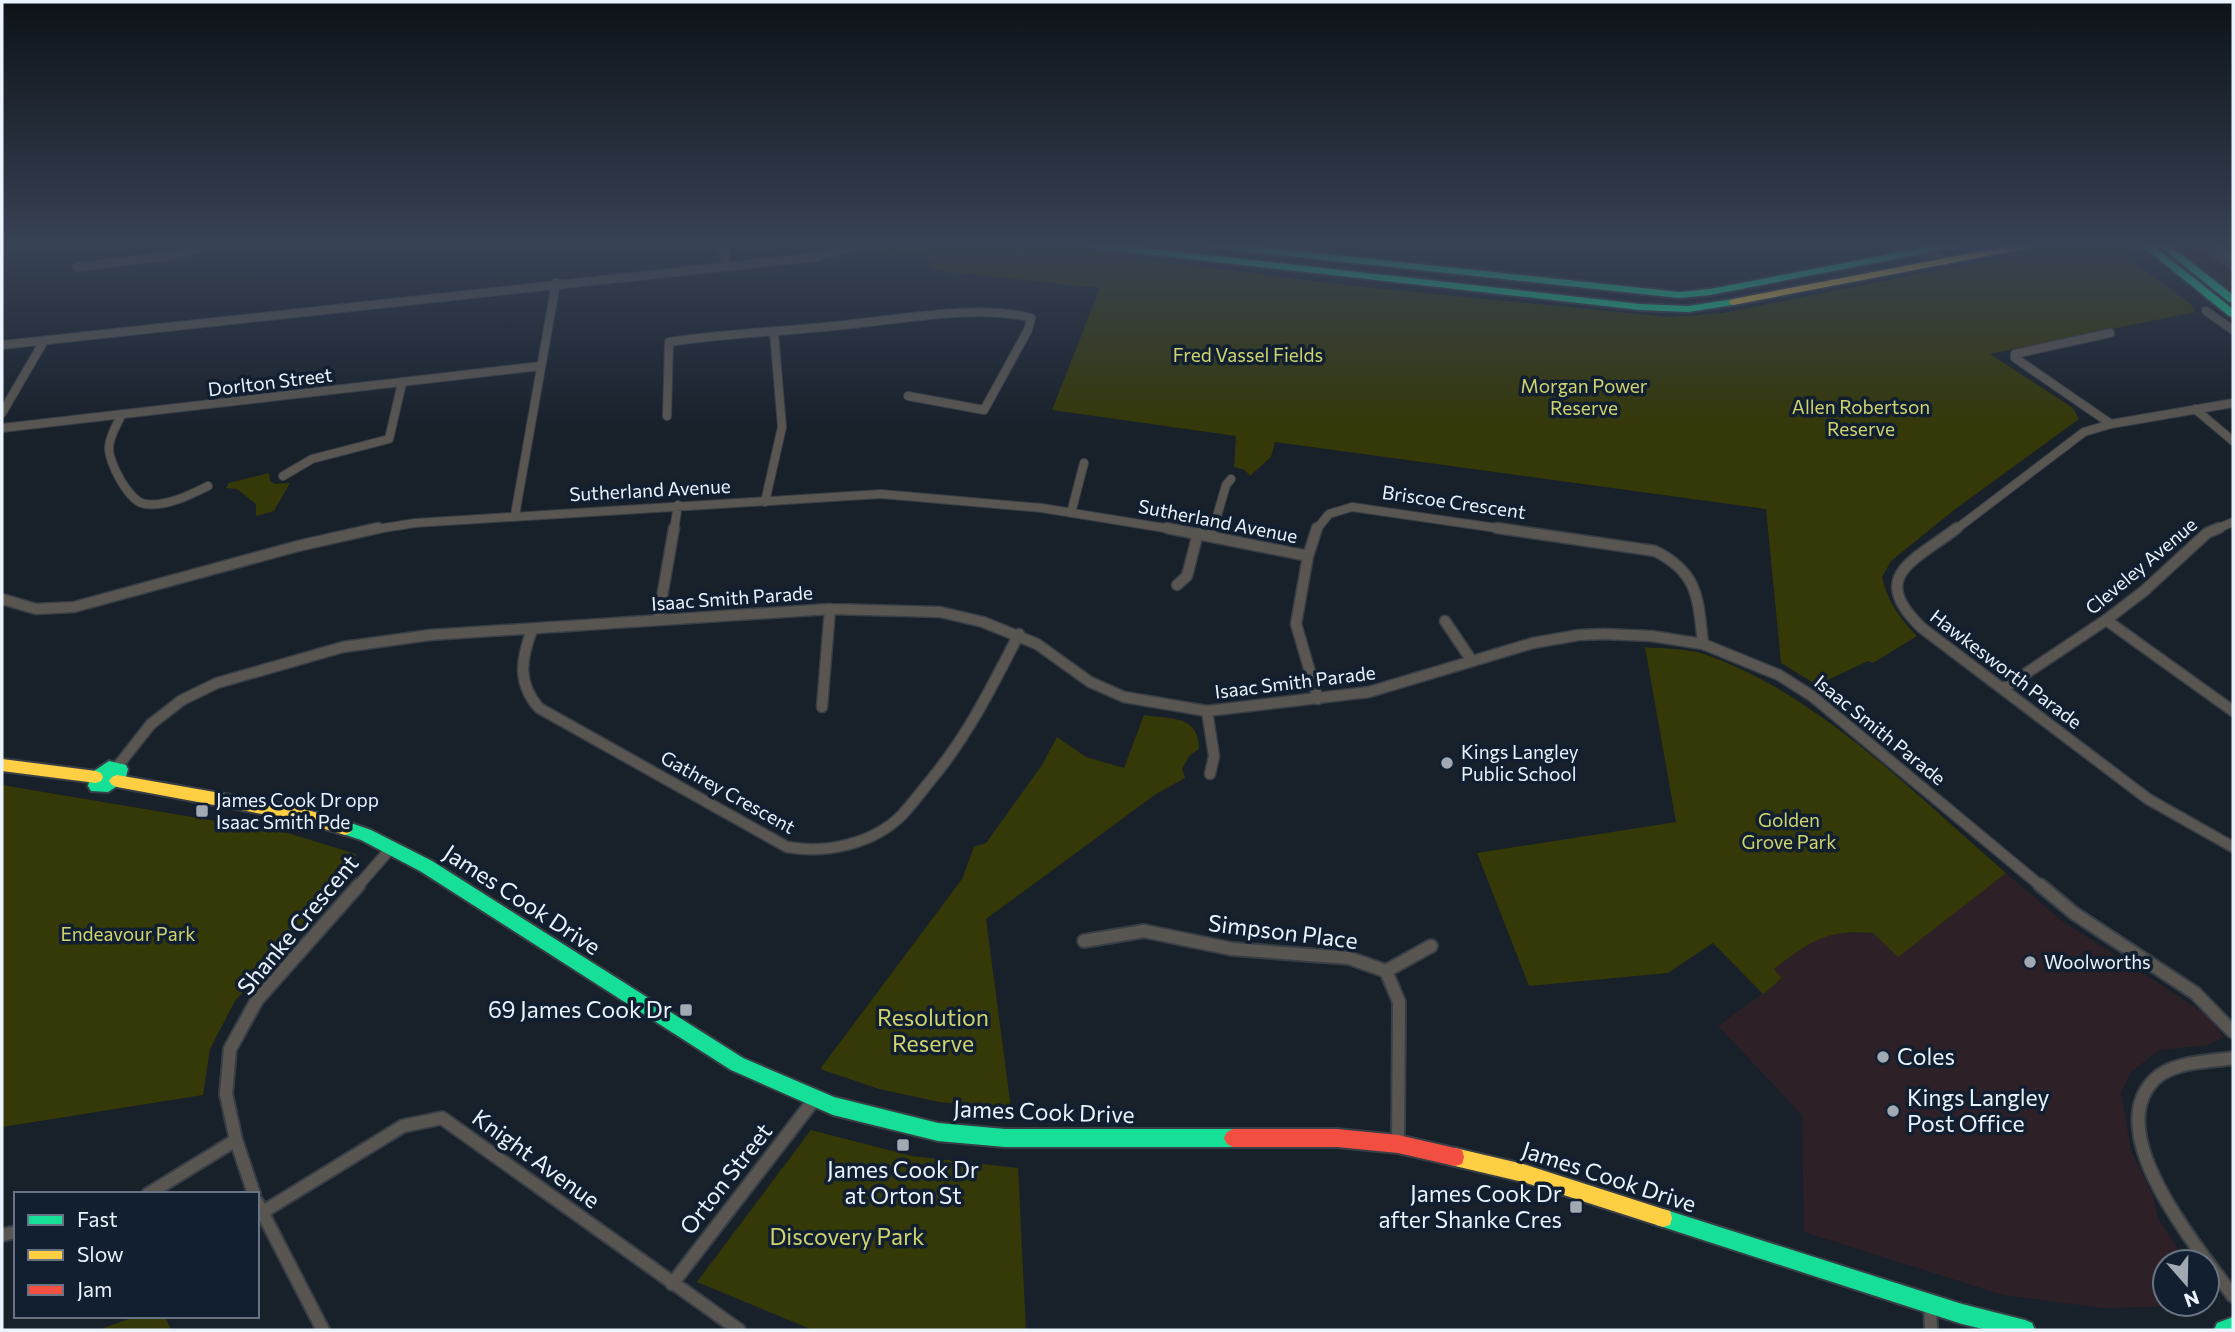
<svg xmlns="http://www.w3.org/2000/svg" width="2235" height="1332" font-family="Commissioner,sans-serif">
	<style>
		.commercial { fill: #2e2027 }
		.industrial { fill: #2d2319 }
		.green { fill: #353807 }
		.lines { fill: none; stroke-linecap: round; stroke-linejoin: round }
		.street-far2-casing { stroke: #373e46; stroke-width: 10 }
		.street-far1-casing { stroke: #373e46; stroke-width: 13 }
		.street-casing { stroke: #373e46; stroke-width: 16 }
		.fast-casing { stroke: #373e46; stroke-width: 4 }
		.slow-casing { stroke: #373e46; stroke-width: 4 }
		.jam-casing { stroke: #373e46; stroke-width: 4 }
		.street-far2 { stroke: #595651; stroke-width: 8 }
		.street-far1 { stroke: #595651; stroke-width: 10 }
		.street { stroke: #595651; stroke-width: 12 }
		.fast { fill: #16e098; fill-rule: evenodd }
		.slow { fill: #ffcf43; fill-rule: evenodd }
		.jam { fill: #f24e42; fill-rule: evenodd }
		.wall { fill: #42454e }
		.building { fill: #545861; stroke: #6c7079; stroke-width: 2 }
		.poi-dot { fill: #a1a9b3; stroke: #111f31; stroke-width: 2.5 }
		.labels { text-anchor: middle; stroke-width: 7; stroke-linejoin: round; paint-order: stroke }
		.park-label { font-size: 19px; fill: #d0d56e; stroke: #111f31 }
		.street-label { font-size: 19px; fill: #ebf3fd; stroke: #111f31 }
		.poi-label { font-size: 19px; fill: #ebf3fd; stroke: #111f31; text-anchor: start }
		.near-street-label { font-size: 23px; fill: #ebf3fd; stroke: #111f31 }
		.near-poi-label { font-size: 23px; fill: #ebf3fd; stroke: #111f31; text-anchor: end }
		.near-park-label { font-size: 23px; fill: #d0d56e; stroke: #111f31 }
	</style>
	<rect width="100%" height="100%" fill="#18202a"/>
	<!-- commercial -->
	<path class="commercial" d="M2006,873L2061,920L2207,1015L2224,1037L2208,1045L2159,1050L2130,1073L2121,1093L2131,1150L2153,1196L2158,1219L2187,1262H2165V1304H2171L2152,1307L2102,1308L2003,1295L1804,1232L1802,1115L1718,1026L1782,979L1774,969L1811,942L1829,934L1873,933L1898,956Z"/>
	<!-- industrial -->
	<path class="industrial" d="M2211,244H2233V292L2177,248Z"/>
	<!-- green -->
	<path class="green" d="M887,244H1054L1114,251L1113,255L1353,286L1668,317L1723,313L2067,244H2108L2191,304L2195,312L1990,354L2073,408L2079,419L1954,510L1891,561L1882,577C1888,602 1899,617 1917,636L1873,663L1868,661L1817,685L1781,663L1766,509L1275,442L1271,457L1250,476L1245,470L1234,467L1236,436L1052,410L1100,288L932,270L925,252L888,257Z
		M269,473L270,481L275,484L290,483L274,511L256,516V504L237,489L226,488L229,483Z
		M1645,647C1664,649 1686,648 1704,654C1821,695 1914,794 2006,873L1898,957L1873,933C1824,930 1813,940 1774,969L1782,978L1763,994L1713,943L1668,973L1529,986L1477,853L1676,822Z
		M1144,715C1169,719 1200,715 1199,749L1190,755L1182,769L1185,778L1156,794L986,919L1011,1108L939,1102L879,1089L820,1069L962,879L974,847L986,843L1042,765L1057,737L1086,757L1124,768Z
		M2,785L288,833L356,854L355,863L349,874L235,1001L210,1049L203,1095L2,1127Z
		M811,1130L912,1156L1018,1168L1026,1330H813L697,1282Z
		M137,1316H165L171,1330H98Z"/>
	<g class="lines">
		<!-- street-far2 casing -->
		<g class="street-far2-casing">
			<path id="street-far2" d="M716,244L725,253V266
				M1925,244L1946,262
				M77,267L178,255L213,244
				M2206,311L2233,330
				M2110,333L2015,354V358L2111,424
				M2,345L816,257L867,244
				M2195,409L2233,441
				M2,413L44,341
				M121,416C116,426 110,435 109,447C108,462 129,502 145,504C166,507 190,495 208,486
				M667,416L669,342C724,333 779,332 834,326C891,321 977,303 1031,318L1028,330L984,410L908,396
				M2,428L541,366
				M283,476L312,459L389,439L402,383
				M765,502L782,427L774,332
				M1071,513L1084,463
				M515,515L556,283
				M371,530L415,523L881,494L1042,508L1177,530
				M674,530L678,505
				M1213,530L1226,485L1231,479
				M1316,530L1329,514L1352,507L1510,530
				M1955,530L2084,432L2111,424L2233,403
				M2214,530L2233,522"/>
		</g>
		<!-- street-far1 casing -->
		<g class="street-far1-casing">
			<path id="street-far1" d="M1167,528L1308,556
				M1317,528L1308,556L1296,624L1318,699
				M1497,528L1655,551C1699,573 1698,599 1703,644
				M1957,528C1914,561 1867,576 1922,628L2148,799L2233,847
				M1211,535L1213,528
				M1177,585L1187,576L1198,533
				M2,599L36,609L74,607L298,546L378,528
				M658,620L674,528
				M2106,620L2233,711
				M1445,621L1472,661
				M532,630C521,659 517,683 539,708L787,847C826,854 873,844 902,815C912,804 921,792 930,781C969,734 991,688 1019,634
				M2004,688L2106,620L2144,591L2207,533L2219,528
				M822,707L830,609
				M1207,711L1214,756L1210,774
				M117,767L151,724L182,700L217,683L343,647L430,635L830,609L940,612L983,622L1037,644L1090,682L1124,697L1207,711L1369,692L1533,643L1579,635L1604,634L1651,636L1703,644L1779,675L1812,696L2042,887
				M357,887L392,847"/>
		</g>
		<!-- street casing -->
		<g class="street-casing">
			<path id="street" d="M2040,885L2075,914L2195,993L2233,1032
				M1084,941L1144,931L1232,949L1349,958L1386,971L1399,1002L1398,1144
				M1386,971L1431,946
				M2233,1058C2210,1062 2174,1061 2155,1079C2099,1133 2200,1250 2233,1296
				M148,1194L236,1140
				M254,1194L236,1140L226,1094L230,1049L257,1000L359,885
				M257,1202L323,1330
				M261,1213L403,1126L442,1118L739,1330
				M2,1235L16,1232
				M672,1284L814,1100
				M1930,1303L1931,1330"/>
		</g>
		<!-- fast casing -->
		<g class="fast-casing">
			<path id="fast" d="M1080,244H1110L1640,304L1688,306L1733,299L1738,302L1733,305L1688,312L1640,310L1085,247Z
				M1201,244H1232L1679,292L1710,289L1942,244H1962L1957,247L1710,295L1679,298L1206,247Z
				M2140,244H2151L2233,309V317L2229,316Z
				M2157,244H2168L2233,295V303L2229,302Z
				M109,761L126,765L128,769L125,781L108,792L91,791L88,786L91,773Z
				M345,821L371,830L432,861L743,1058L834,1097L938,1123L1005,1129H1233L1239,1132L1242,1138L1239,1144L1233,1147H1005L938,1141L833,1115L731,1070L420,871L361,840L340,833L337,828L340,823Z
				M1663,1209L1962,1304L2025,1320L2032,1323L2035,1330H1987L1962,1324L1663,1227L1656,1225L1654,1218L1656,1211Z
				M2233,1317V1330H2214L2217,1323Z"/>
		</g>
		<!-- slow casing -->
		<g class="slow-casing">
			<path id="slow" d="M2019,244H2039L2034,247L1733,305L1728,302L1733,299Z
				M2,759L96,771L101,773L103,777L101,781L96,783L2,771Z
				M117,775L295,806L350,823L353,828L350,833L345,835L295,820L117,787L112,785L109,781L112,777Z
				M1455,1148L1523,1164L1663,1209L1670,1211L1672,1218L1670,1225L1663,1227L1523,1182L1455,1166L1448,1164L1446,1157L1448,1150Z"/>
		</g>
		<!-- jam casing -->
		<g class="jam-casing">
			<path id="jam" d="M1233,1129H1337L1398,1135L1455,1148L1462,1150L1464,1157L1462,1164L1455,1166L1398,1153L1337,1147H1233L1227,1144L1224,1138L1227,1132Z"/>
		</g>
		<!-- street-far2 -->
		<use href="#street-far2" class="street-far2"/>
		<!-- street-far1 -->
		<use href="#street-far1" class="street-far1"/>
		<!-- street -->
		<use href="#street" class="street"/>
		<!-- fast -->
		<use href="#fast" class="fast"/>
		<!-- slow -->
		<use href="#slow" class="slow"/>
		<!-- jam -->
		<use href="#jam" class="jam"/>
	</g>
	<!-- wall -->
	<path class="wall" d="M2202,244H2233V272L2200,247Z"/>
	<!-- building -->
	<path class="building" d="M2211,244H2233V261Z"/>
	<!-- sky -->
	<linearGradient id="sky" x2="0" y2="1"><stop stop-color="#0d1217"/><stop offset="0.57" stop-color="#374255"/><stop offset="1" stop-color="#374255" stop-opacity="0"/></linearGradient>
	<rect width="2235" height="430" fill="url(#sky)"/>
	<!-- markers -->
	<g class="poi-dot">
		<circle cx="1447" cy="763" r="7"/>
		<rect x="195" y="804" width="14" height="14" rx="3.5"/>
		<circle cx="2030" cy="962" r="7"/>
		<rect x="679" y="1003" width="14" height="14" rx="3.5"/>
		<circle cx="1883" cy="1057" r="7"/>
		<circle cx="1893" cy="1111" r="7"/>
		<rect x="896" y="1138" width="14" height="14" rx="3.5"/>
		<rect x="1569" y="1200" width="14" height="14" rx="3.5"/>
	</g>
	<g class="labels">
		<!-- park labels -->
		<g class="park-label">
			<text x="1248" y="362">Fred Vassel Fields</text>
			<text x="1584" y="393">Morgan Power<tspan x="1584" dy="22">Reserve</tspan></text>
			<text x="1861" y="414">Allen Robertson<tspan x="1861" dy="22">Reserve</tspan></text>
			<text x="1789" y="827">Golden<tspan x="1789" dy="22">Grove Park</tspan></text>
			<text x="128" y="941">Endeavour Park</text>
		</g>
		<!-- street labels -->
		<g class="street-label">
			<text transform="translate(270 382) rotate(-7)" y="7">Dorlton Street</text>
			<text transform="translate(650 490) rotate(-3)" y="7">Sutherland Avenue</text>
			<text transform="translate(1454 502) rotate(8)" y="7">Briscoe Crescent</text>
			<text transform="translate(1218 521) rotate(11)" y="7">Sutherland Avenue</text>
			<text transform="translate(2141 566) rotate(-40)" y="7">Cleveley Avenue</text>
			<text transform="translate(732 598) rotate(-4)" y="7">Isaac Smith Parade</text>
			<text transform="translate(2006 669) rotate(37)" y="7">Hawkesworth Parade</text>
			<text transform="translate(1295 682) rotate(-7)" y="7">Isaac Smith Parade</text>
			<text transform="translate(1880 730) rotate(39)" y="7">Isaac Smith Parade</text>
			<text transform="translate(728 792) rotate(29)" y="7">Gathrey Crescent</text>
		</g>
		<!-- poi labels -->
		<g class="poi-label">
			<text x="1461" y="759">Kings Langley<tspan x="1461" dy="22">Public School</tspan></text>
			<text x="216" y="807">James Cook Dr opp<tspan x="216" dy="22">Isaac Smith Pde</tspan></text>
			<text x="2044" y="969">Woolworths</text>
		</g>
		<!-- near-street labels -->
		<g class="near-street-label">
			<text transform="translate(522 900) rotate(33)" y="8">James Cook Drive</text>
			<text transform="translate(298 925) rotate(-50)" y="8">Shanke Crescent</text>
			<text transform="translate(1283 932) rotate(7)" y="8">Simpson Place</text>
			<text transform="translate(1044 1112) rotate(2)" y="8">James Cook Drive</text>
			<text transform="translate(536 1159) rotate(36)" y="8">Knight Avenue</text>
			<text transform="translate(1609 1177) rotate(18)" y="8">James Cook Drive</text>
			<text transform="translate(726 1179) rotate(-52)" y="8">Orton Street</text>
		</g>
		<!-- near-poi labels -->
		<g class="near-poi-label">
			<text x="672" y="1018">69 James Cook Dr</text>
			<text x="1897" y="1065" text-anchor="start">Coles</text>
			<text x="1907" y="1106" text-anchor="start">Kings Langley<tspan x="1907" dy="26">Post Office</tspan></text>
			<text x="903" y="1178" text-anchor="middle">James Cook Dr<tspan x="903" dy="26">at Orton St</tspan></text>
			<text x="1562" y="1202">James Cook Dr<tspan x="1562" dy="26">after Shanke Cres</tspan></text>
		</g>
		<!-- near-park labels -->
		<g class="near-park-label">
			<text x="933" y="1026">Resolution<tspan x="933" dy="26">Reserve</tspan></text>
			<text x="847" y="1245">Discovery Park</text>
		</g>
	</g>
	<!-- border -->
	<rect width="2235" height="1332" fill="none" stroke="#ebf3fd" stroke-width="7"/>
	<!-- legend -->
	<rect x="14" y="1192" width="245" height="126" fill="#111f31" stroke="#687483" stroke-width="2"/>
	<rect x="28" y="1215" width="35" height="10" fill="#16e098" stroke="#687483" stroke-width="2"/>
	<text x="77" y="1227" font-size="21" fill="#ebf3fd">Fast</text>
	<rect x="28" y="1250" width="35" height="10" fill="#ffcf43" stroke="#687483" stroke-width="2"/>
	<text x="77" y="1262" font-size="21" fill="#ebf3fd">Slow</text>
	<rect x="28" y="1285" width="35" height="10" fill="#f24e42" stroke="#687483" stroke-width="2"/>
	<text x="77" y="1297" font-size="21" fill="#ebf3fd">Jam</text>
	<!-- north arrow -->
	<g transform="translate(2186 1283) rotate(160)"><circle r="33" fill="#111f31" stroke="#687483" stroke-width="2"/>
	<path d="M0-5L12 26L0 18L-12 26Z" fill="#a1a9b3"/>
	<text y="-10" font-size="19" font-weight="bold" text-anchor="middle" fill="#ebf3fd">N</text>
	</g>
</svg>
